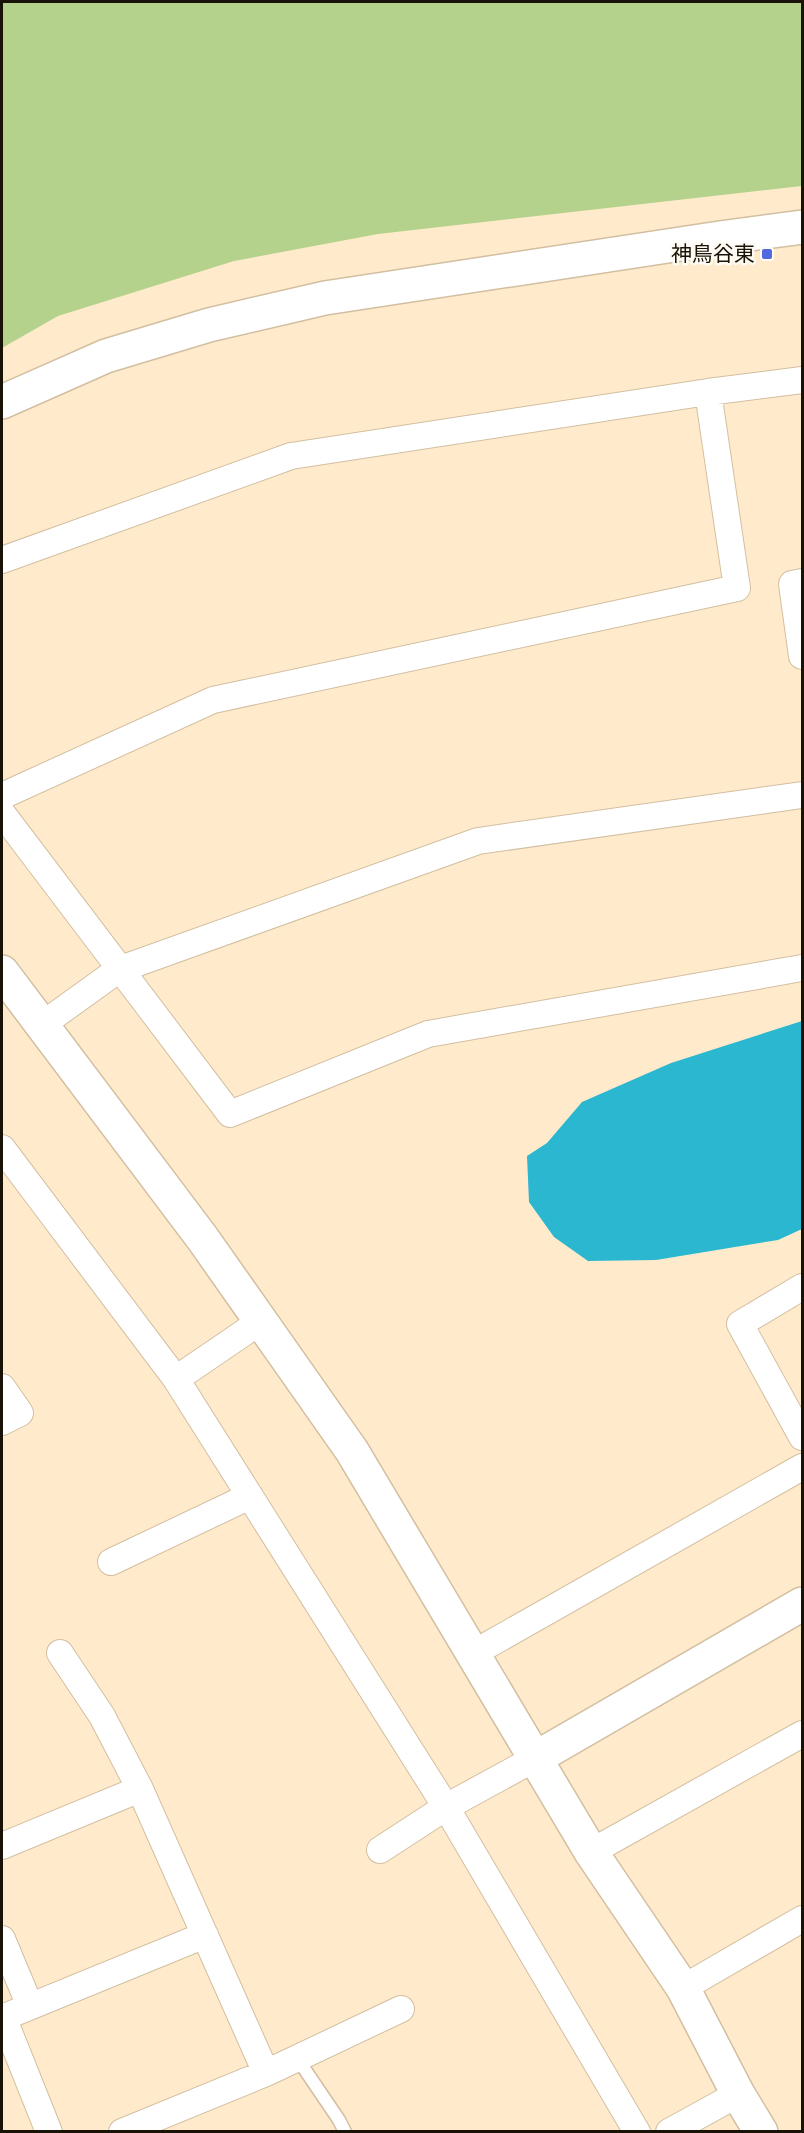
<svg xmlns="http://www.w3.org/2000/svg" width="804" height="2133" font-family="'Sofia Sans Condensed','Noto Sans JP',sans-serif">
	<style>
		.green { fill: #b5d28c }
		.water { fill: #2bb7cf }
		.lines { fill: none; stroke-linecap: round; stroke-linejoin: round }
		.lane-casing { stroke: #d2bfa1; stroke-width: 15 }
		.street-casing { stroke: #d2bfa1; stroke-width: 28 }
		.secondary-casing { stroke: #d2bfa1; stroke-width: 36 }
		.lane { stroke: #fff; stroke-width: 12 }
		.street { stroke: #fff; stroke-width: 26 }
		.secondary { stroke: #fff; stroke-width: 33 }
		.poi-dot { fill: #5369df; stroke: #fefaf4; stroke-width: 2 }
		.labels { text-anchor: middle; stroke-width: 5; stroke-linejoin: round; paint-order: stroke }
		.poi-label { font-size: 21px; fill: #191207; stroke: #fefaf4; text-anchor: end }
	</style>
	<rect width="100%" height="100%" fill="#ffebcb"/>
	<!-- green -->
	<path class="green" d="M2,2H802V186L378,234L234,261L58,316L2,348Z"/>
	<!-- water -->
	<path class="water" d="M802,1021V1229L778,1240L656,1260L588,1261L554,1237L529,1202L527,1156L547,1143L582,1102L671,1063Z"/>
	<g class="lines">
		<!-- lane casing -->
		<g class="lane-casing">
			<path id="lane" d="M297,2058L339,2120L345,2132"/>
		</g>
		<!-- street casing -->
		<g class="street-casing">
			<path id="street" d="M2,560L291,456L708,392L802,380
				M802,582L792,584L802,656
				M2,796L213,700L737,588L708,392
				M2,813L230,1114L428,1034L802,968
				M43,1024L118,970L478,841L802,795
				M2,1148L176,1379L446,1807L637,2132
				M802,1287L740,1324L802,1437
				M176,1379L261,1321
				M2,1387L20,1413L2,1422
				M111,1562L250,1496
				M60,1653L102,1716L140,1789L266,2073
				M472,1654L802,1467
				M2,1846L140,1789
				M380,1850L446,1807L534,1759
				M591,1852L802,1734
				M2,1939L30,2006
				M683,1988L802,1919
				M3,2017L49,2132
				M2,2018L205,1935
				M122,2132L266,2073L401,2009
				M669,2132L738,2094"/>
		</g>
		<!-- secondary casing -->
		<g class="secondary-casing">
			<path id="secondary" d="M2,402L106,356L209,325L325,298L720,238L802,227
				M2,972L203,1239L352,1451L591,1852L683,1988L738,2094L761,2132
				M534,1759L802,1604"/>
		</g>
		<!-- lane -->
		<use href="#lane" class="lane"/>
		<!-- street -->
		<use href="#street" class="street"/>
		<!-- secondary -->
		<use href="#secondary" class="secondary"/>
	</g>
	<!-- markers -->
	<rect class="poi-dot" x="761" y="248" width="12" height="12" rx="3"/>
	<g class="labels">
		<!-- poi labels -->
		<g class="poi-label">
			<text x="755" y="261">神鳥谷東</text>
		</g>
	</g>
	<!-- border -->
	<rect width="804" height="2133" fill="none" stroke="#191207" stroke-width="6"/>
</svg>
